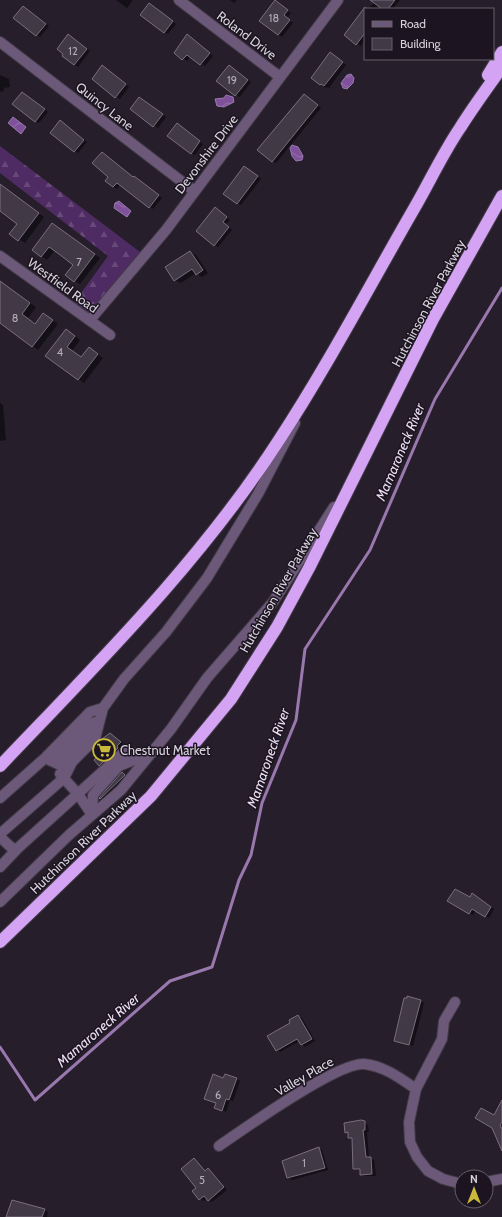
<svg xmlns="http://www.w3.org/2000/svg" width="502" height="1217" font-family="Cabin,sans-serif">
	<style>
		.forest { fill: url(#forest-firs) }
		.water { fill: url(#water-waves); stroke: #9978ae }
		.shadow { fill: #0007 }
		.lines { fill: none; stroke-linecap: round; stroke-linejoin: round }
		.stream { stroke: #9978ae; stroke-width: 3 }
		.building { fill: #423947; stroke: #796f7f }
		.minor-casing { stroke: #423b47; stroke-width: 12 }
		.highway-casing { stroke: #423b47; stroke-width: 14 }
		.minor { stroke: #6c5878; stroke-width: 10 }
		.highway { stroke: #d4a3f3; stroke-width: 12 }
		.labels { text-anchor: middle; stroke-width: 3; stroke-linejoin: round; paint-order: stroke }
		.number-label { font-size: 11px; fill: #b2acb6 }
		.street-label { font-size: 13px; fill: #d7d2db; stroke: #1c1521 }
		.poi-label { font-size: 13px; fill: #d7d2db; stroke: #1c1521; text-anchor: start }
		.water-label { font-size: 14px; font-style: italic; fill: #eadef2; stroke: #1c1521 }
	</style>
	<defs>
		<pattern id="forest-firs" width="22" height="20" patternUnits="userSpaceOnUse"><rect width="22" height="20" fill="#4f2b63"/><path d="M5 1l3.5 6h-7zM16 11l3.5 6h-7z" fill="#684979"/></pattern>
		<pattern id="water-waves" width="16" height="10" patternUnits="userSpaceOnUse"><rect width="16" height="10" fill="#7f519a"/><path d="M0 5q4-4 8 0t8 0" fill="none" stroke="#9671ac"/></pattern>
	</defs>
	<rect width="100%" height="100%" fill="#261e2b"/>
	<!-- forest -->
	<path class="forest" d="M0,146L144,255L90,320L71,307L108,256L0,173Z"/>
	<!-- water -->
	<path class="water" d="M351,74L354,78L353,83L347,89L343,88L341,83L347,75Z
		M226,95L233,97L234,102L224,107L217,106L215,99L224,98Z
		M13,117L26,127L21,134L8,123Z
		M292,145L298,147L303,156L302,160L296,161L292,156L290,148Z
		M119,201L131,211L127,217L114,208L115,203Z"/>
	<!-- shadow -->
	<path class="shadow" d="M116,0H133L127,8Z
		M230,0H237L234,3Z
		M376,0H400L393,9H369Z
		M279,4L291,13L287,18L293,23L282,37L261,21Z
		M153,7L176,24L168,34L164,32Z
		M27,9L49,26L40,37L37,35Z
		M365,14V40L361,46L345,35Z
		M72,38L90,51L78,67L74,64Z
		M191,38L213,56L205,66L191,56L187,61L175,52Z
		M334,55L346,65L329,88L324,87L312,78Z
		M232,68L251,82L240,97L217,81Z
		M106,69L129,87L120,99L93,79Z
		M0,75L9,79L10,87L4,88V91L0,92Z
		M26,95L48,112L39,123L35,121Z
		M308,97L321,108L276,163L272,161Z
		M143,100L166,117L158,128L131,109Z
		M64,124L87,142L78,153L74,151Z
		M181,127L203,144L195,155L191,153Z
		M248,170L261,179L241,205L237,203Z
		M134,178L138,179L162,198L153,209L121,184L117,189L106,181Z
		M0,185L44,217L25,243L11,234L18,224L0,210Z
		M218,211L230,220L226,224L232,230L218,247L214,245Z
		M58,228L100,258L80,284L66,275L74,264L55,250L47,260L33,250Z
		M190,252L196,255L208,273L202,277L196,273L181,283L175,280Z
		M0,282L36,307L28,318L36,324L44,314L58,324L38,350L0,322Z
		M72,334L80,340L72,351L82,358L89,348L103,358L84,383L47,356Z
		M0,403L3,405L6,440L0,441Z
		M110,734L126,746L120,755L106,768L100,765V756Z
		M124,774L125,776L104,798H101Z
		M472,895L494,909L489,918L476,910L473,915L448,901L471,898Z
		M421,1001L424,1003L413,1046L395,1041Z
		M298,1016L302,1018L315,1041L305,1047L300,1041L280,1052L277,1050L292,1023Z
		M224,1079H237L240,1081L233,1101L230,1100L226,1112L219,1109L217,1103Z
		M364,1122L368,1125L369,1132H367L369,1158L374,1160L376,1176H365L361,1174V1170L354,1169L353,1140L346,1132Z
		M319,1148L322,1150L328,1170L292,1180L288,1177L294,1156Z
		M194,1159L206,1171L208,1170L212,1172L227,1190L212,1202L207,1198L204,1201L200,1199L194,1191L198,1188Z
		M13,1201L45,1210L48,1212L47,1217H7Z"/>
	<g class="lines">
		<!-- stream -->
		<path class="stream" d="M0,1047L35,1100L170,981L212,967L239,880L251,855L262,803L296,720L305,649L370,550L435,399L502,288"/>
	</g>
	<!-- building -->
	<path class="building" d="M275,0L288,10L284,15L290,20L278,35L259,21Z
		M370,0H395L388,9H382Z
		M149,3L173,21L164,33L140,15Z
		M23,6L46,24L36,36L13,18Z
		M365,7V33L356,45L344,35Z
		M68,34L87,49L74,65L62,56L63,54L57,49Z
		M187,34L210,53L200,65L187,55L182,60L174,53Z
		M330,52L343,62L324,86L321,84L320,85L311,78Z
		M102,65L126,84L115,98L92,79Z
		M229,65L248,80L235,96L216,81Z
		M22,92L45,109L35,122L12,104Z
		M304,94L318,105L272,162L257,150Z
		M139,97L163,114L153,127L130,109Z
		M60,120L84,140L74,152L50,133Z
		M177,123L200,141L191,154L167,136Z
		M102,152L133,177L134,176L159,195L149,208L117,183L113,187L105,181L108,177L92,163Z
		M244,166L258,176L237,204L223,194Z
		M0,184L39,213L18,241L9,234L17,224L0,211Z
		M215,207L227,217L223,222L229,227L214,246L196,231Z
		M52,223L95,254L74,282L65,275L73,265L59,254L49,247L41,257L32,250Z
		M190,251L203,270L196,275L192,269L174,281L165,267Z
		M0,281L30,303L22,314L35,324L43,313L53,320L32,347L0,323Z
		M66,329L75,336L67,347L81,357L89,347L98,354L78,380L45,356Z
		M110,733L121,742L117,746L118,748L99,766L94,760L98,756L93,750L102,739Z
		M122,772L125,775L100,799L99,798Z
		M455,889L470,897L472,893L491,907L485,917L472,909L469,914L447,901Z
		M407,996L421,1000L409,1045L394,1041L404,998H407Z
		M298,1015L312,1039L301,1045L297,1039L276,1051L267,1036L290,1023L289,1020Z
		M213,1074L223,1078L225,1074L237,1078L229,1100L226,1099L222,1111L214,1108L216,1103L204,1099Z
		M502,1100V1122L500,1125L502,1129V1151L492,1128L475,1118L481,1108L494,1115Z
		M361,1120L365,1121V1130H363L366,1157H371L372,1174L360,1175V1169H353L352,1138H348V1132L345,1133L344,1123Z
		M319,1147L325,1168L287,1178L282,1161Z
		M194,1158L205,1171L208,1168L224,1187L208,1201L204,1196L199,1200L192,1191L196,1188L181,1169Z
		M12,1200L45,1209L42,1217H6Z"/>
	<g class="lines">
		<!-- minor casing -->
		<g class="minor-casing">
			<path id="minor" d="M179,0L280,77
				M0,42L194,191
				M0,256L110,335
				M90,320L166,230L338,0
				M103,708L95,739L72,762L64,778L1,833V838L13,849L18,848L123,753H152
				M45,758L60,765L84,741L95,722
				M45,758L55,759L90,723
				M60,774L78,794L92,815
				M0,798L45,758L90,712L103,708L124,679L166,632L207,578L258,494L295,423
				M92,815L93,795L119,766L146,755
				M0,867L18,848
				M0,902L69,835L121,790L171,729L207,678L273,602L334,507
				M455,1002L444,1021L442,1039L416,1089L409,1122L410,1142L417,1157L428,1171L443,1179L462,1184
				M219,1146C245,1128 338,1062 364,1064C384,1066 400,1078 416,1089
				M486,1182L502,1179"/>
		</g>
		<!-- highway casing -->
		<g class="highway-casing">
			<path id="highway" d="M488,75L502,52
				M0,766C99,662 201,561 279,440C328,365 370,285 415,207C430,181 443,153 460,128C473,107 488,87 502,67
				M0,942L151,796L231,699L277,627L309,568L433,319L502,196"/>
		</g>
		<!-- minor -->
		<use href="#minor" class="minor"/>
		<!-- highway -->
		<use href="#highway" class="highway"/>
	</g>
	<!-- icons -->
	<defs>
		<g id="supermarket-ring" transform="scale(1.15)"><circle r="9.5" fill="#1c1521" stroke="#caba3a" stroke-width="1.5"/><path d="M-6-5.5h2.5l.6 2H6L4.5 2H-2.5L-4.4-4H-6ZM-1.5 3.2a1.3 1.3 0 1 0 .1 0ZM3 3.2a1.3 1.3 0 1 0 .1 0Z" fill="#caba3a"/></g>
	</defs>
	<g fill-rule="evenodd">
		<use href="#supermarket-ring" x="104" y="750"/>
	</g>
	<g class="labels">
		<!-- number labels -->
		<g class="number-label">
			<text x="274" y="22">18</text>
			<text x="73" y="55">12</text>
			<text x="232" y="84">19</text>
			<text x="79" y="266">7</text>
			<text x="15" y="322">8</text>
			<text x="60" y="356">4</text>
			<text x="218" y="1099">6</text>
			<text x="304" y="1167">1</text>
			<text x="202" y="1184">5</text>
		</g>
		<!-- street labels -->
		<g class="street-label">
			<text transform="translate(247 35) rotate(37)" y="5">Roland Drive</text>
			<text transform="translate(105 106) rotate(38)" y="5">Quincy Lane</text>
			<text transform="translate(206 154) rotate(-53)" y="5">Devonshire Drive</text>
			<text transform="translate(63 285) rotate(36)" y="5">Westfield Road</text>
			<text transform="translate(428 303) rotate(-62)" y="5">Hutchinson River Parkway</text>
			<text transform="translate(278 590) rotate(-60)" y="5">Hutchinson River Parkway</text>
			<text transform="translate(83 842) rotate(-44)" y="5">Hutchinson River Parkway</text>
			<text transform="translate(304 1076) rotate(-30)" y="5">Valley Place</text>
		</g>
		<!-- poi labels -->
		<g class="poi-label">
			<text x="120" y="755">Chestnut Market</text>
		</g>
		<!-- water labels -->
		<g class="water-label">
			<text transform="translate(400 452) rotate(-67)" y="5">Mamaroneck River</text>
			<text transform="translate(268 758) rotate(-71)" y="5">Mamaroneck River</text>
			<text transform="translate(98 1030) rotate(-41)" y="5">Mamaroneck River</text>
		</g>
	</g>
	<!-- legend -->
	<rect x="364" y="8" width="130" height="52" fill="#1c1521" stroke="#67616b"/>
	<rect x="372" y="21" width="20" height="6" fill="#6c5878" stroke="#67616b"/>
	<text x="400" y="28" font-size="12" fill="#d7d2db">Road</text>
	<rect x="372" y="38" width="20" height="12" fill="#423947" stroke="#67616b"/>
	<text x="400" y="48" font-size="12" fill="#d7d2db">Building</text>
	<!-- north arrow -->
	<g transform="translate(474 1189)"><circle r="19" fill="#1c1521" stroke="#67616b"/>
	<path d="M0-3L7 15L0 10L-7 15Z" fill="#caba3a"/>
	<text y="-6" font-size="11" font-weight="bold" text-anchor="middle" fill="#d7d2db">N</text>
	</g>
</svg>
